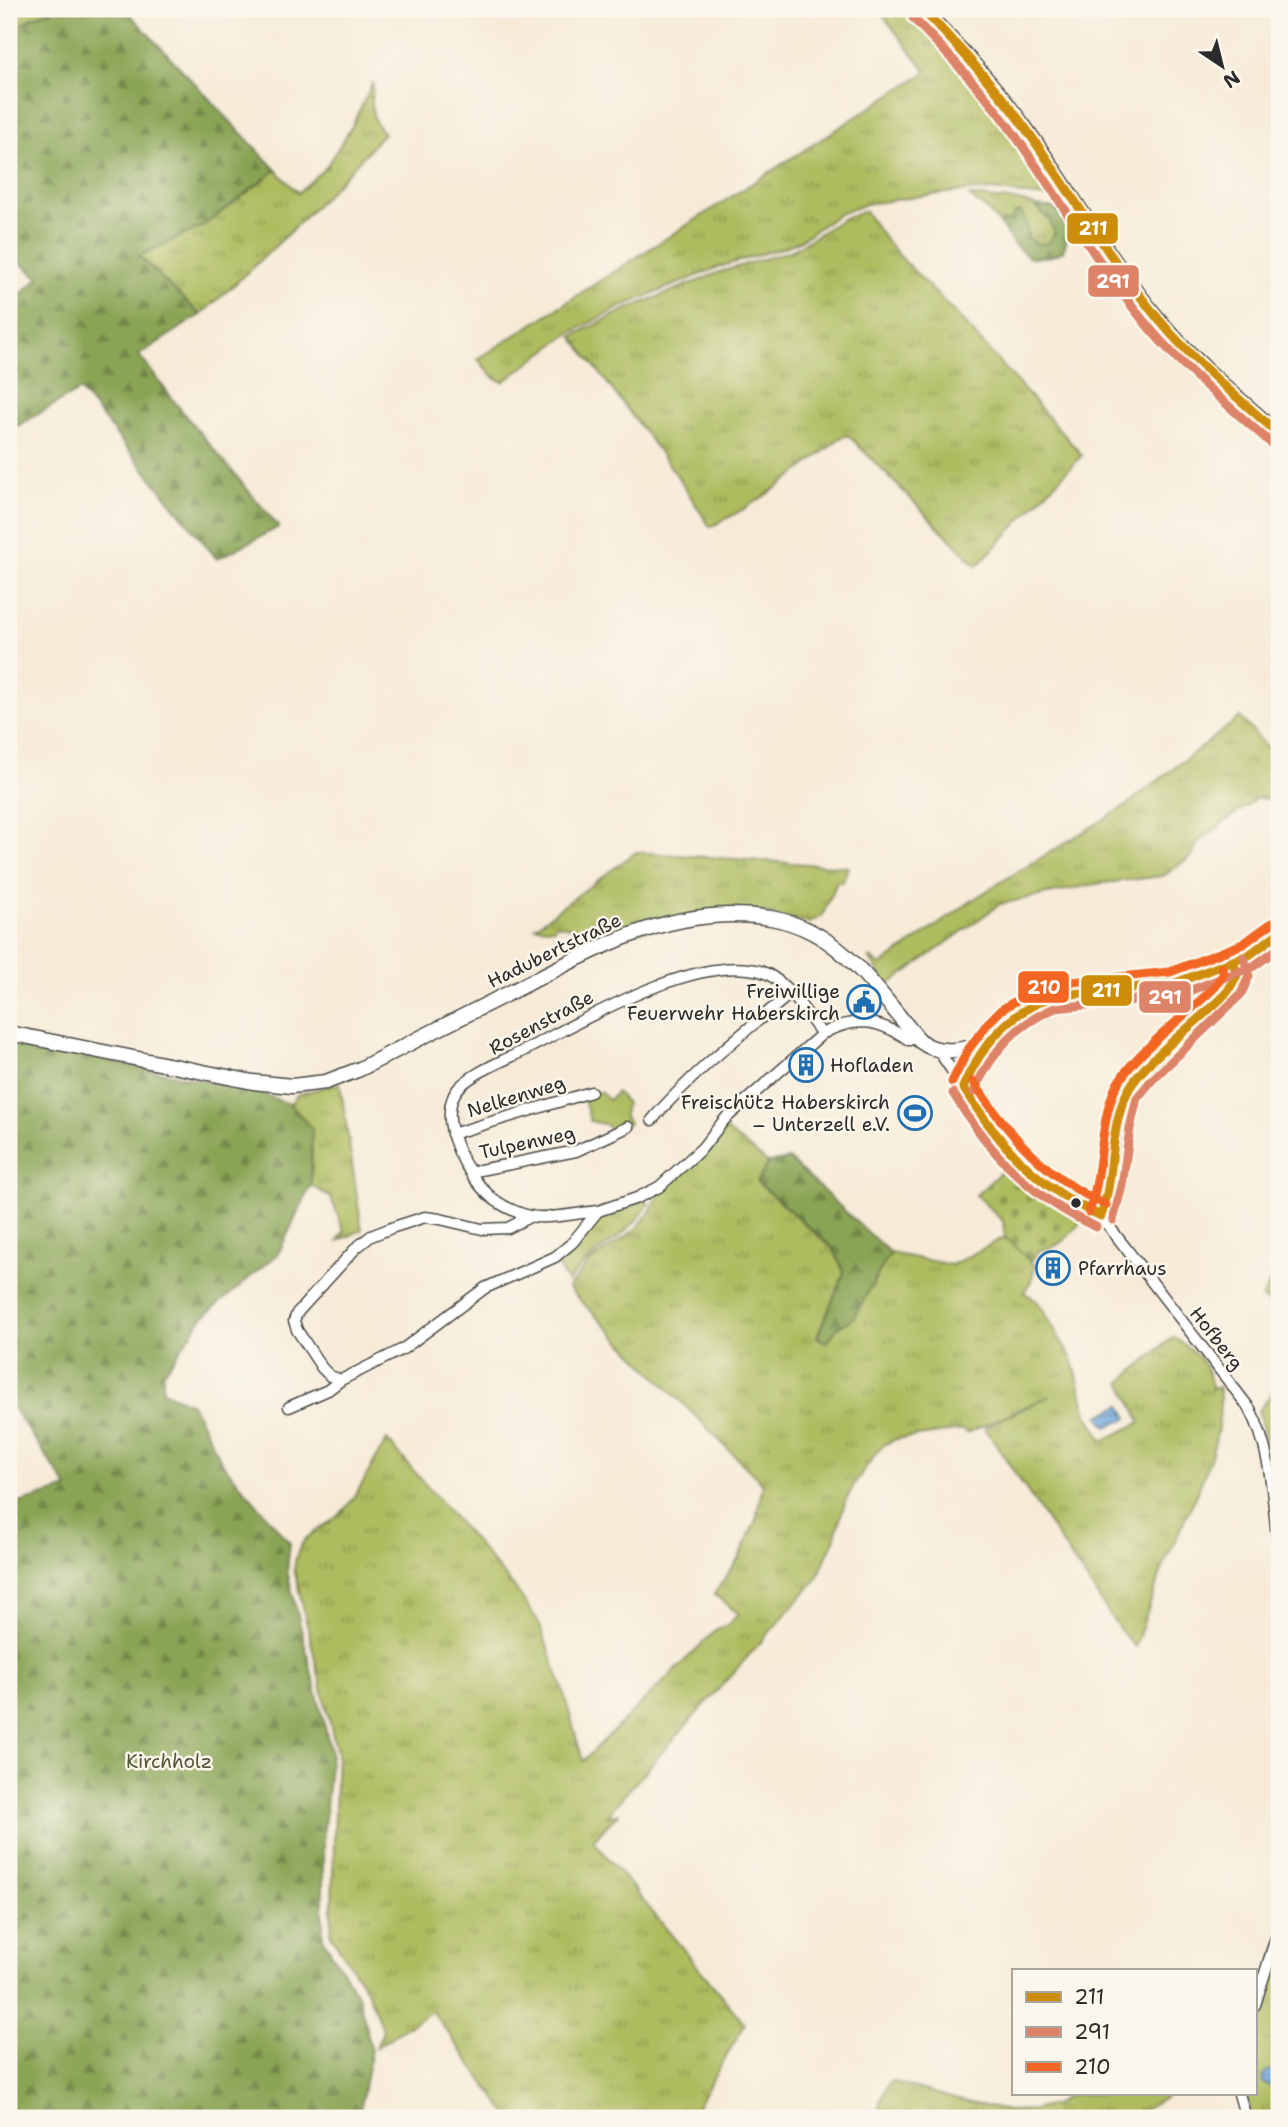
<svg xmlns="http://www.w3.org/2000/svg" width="1288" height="2127" font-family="'Shantell Sans',sans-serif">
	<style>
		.grass { fill: url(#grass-tufts); stroke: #6c7444; stroke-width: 2 }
		.forest { fill: url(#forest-firs); stroke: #5a6840; stroke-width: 2 }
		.cemetery { fill: url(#cemetery-stones); stroke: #6c7444; stroke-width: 2 }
		.green { fill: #aebc5e; stroke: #6c7444; stroke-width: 2 }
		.water { fill: url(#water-rules); stroke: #4a6883; stroke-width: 2 }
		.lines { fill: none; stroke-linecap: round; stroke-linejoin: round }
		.street-casing { stroke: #4a4845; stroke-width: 13 }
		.secondary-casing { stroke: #4a4845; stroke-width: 17 }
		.street { stroke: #fff; stroke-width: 10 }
		.secondary { stroke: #fff; stroke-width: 14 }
		.bus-1-casing { stroke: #fbf7ec; stroke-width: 14 }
		.bus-2-casing { stroke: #fbf7ec; stroke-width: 14 }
		.bus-3-casing { stroke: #fbf7ec; stroke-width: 14 }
		.bus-1 { stroke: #ce8d09; stroke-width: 9 }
		.bus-2 { stroke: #dd8367; stroke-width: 9 }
		.bus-3 { stroke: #f26522; stroke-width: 9 }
		.bus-dot { fill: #2b2b2b; stroke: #fbf7ec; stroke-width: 2.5 }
		.labels { text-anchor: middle; stroke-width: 5; stroke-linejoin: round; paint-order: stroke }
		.street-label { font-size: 19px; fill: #2b2b2b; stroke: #fbf7ec }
		.poi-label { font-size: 19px; fill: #2b2b2b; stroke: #fbf7ec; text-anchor: end }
		.park-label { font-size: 19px; fill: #52563a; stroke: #fbf7ec }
		.line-badge { stroke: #fbf7ec; stroke-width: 2.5 }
		.badge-label { font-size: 19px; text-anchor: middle; font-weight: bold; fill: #fff }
	</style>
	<defs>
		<pattern id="grass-tufts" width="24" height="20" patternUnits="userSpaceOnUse" patternTransform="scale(1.75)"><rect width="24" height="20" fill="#aebc5e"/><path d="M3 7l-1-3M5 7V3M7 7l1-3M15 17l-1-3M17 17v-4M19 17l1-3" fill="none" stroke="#8e994e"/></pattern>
		<pattern id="forest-firs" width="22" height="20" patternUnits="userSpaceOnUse" patternTransform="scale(1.75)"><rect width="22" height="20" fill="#8aa455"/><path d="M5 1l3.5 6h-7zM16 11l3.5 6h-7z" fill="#718647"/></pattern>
		<pattern id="cemetery-stones" width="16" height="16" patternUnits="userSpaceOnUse" patternTransform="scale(1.75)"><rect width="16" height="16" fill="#aebc5e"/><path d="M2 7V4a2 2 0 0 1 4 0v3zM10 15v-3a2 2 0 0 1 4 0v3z" fill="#8e994e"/></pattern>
		<pattern id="water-rules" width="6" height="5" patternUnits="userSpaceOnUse" patternTransform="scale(1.75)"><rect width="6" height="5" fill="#6aa5db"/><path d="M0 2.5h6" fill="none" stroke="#5787b2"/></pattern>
	</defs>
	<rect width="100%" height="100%" fill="#fbf7ec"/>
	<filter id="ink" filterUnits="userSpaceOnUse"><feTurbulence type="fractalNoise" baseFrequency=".0143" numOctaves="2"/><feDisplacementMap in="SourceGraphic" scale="14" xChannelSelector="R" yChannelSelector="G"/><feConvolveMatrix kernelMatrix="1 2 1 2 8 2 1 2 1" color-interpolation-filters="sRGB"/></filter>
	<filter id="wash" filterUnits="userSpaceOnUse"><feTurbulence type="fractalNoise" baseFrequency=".00686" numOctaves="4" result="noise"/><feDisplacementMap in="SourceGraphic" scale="28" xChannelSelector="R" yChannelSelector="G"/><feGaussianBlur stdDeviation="1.57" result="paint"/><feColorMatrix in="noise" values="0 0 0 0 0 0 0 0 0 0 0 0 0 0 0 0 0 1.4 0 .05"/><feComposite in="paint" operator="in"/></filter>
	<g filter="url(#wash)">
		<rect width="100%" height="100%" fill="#f7ebd8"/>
		<!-- grass -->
		<path class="grass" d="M9,9H55L32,18L9,32Z
			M878,9H917L956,51L1020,130L1061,192L1058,195C1035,200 1010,190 987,190C946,191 906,199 866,204L839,214L799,241L785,247L719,267L625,305L570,333L503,382L492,376L478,359L923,74L926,71Z
			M373,82C372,101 368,118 384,133C326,198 266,258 200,315L139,256L203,226L276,170L298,193L326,167L352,126Z
			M968,196L1019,201L1036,206L1050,221L1055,234L1046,244L1036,243L1028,238L1026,222L1015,215L1012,220L999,223L984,207Z
			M1070,206L1083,225L1069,236V224L1054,208Z
			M865,211C888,248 920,276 950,308C995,356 1038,406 1082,455L977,566L848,435L840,438C798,473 760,503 710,527L676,474L572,336L625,310L720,272L793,250L844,218Z
			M1240,717L1279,761V799L1257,798L1198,842L1193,855L1163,876L1095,884L1000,904L887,986L869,957L881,965L980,895L1124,807Z
			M636,852L848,867L843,882H837L822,916L810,923L756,912L612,936L556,924L554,928L535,927Z
			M340,1083L362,1230L338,1241L344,1231L331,1198L311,1185L312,1129L290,1104L298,1094Z
			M725,1129L768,1163L757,1182L834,1250L845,1273L817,1337L827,1343L837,1328L853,1318L890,1253L952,1265L1005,1237L1035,1266L1031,1281L1024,1292L1038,1302L1073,1361L1087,1414L1103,1441L1141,1422L1121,1382L1173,1337C1195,1351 1209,1362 1212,1389L1219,1387C1227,1448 1187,1510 1164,1565C1153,1592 1145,1620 1135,1647L1120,1630L985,1428L1049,1396L967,1433L963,1430L947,1432L896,1439L885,1444L877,1452L855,1483L845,1502L834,1540L816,1580L617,1803L608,1816L618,1814L593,1840L745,2024L690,2118H510L432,2011L376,2047L383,2031L368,1993L331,1935L337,1753L294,1569C299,1528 321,1535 344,1510C362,1490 372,1462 387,1440L515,1588L538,1621L561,1683L583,1761L717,1629L726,1626L739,1614L714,1594L739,1558L756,1520L763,1484L568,1288L588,1263L635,1230L649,1213L662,1189Z
			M645,1200L649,1204C626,1241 590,1249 568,1282L556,1264L577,1247L600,1218Z
			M1279,1263V1306L1262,1299Z
			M1279,1942V2070L1276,2071L1270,2086L1279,2089V2117L1252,2118L1245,2094H1255V2024Z
			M891,2081L962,2101L1007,2111L1034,2110L1056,2104L1070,2094H1171L1130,2118H881C876,2104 883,2093 891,2081Z"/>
		<!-- forest -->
		<path class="forest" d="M55,9H125L276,170L203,226L139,256L200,315L139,355L185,415L279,527L217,559L80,390L9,431V304L39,278L9,254V32L32,18Z
			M1036,206L1054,208C1069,225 1072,228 1063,251L1052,256L1030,258L1014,245L999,223L1012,220L1015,213L1021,212L1026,222L1028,239L1036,243L1046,244L1055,234L1050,221Z
			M9,1041L250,1090L290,1104L312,1129L311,1185L278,1254L203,1317L163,1374V1391L192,1404L222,1463L290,1543L287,1571L331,1752L323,1840V1939L359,1998L371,2048L359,2118H9V1506L68,1488L9,1402Z
			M789,1159L890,1253L853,1318L837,1328L827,1343L817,1337L844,1273L834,1249L757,1182L768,1163Z"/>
		<!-- cemetery -->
		<path class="cemetery" d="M1013,1163L1034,1186L1042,1190L1039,1196C1056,1198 1070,1209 1080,1223C1069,1236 1058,1249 1040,1250L1031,1261L1005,1237L1003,1221L976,1195L1007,1166Z"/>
		<!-- green -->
		<path class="green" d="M600,1092L609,1100L617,1092L626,1103L624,1115L629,1123L611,1134L607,1125L590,1121L583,1096Z
			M1279,1385V1486L1276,1495L1271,1460L1258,1411Z"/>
		<!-- water -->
		<path class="water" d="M1121,1405L1128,1418L1107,1427L1099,1416Z
			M1279,2070V2089L1263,2083L1262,2077L1267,2071Z"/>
	</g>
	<g filter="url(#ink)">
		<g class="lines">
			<!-- street casing -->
			<g class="street-casing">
				<path id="street" d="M938,1050C985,1118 1020,1184 1101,1216
					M652,1120C693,1072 742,1034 790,994
					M452,1134L591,1092
					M470,1172L576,1151L628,1127
					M598,1211C578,1213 547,1220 529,1216C515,1212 502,1206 491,1197C467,1176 438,1124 455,1093C465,1075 508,1059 527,1049C584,1020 694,954 760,971C787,979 805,1013 822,1034
					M1101,1216L1250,1409C1273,1452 1273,1508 1279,1555
					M1101,1216C1118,1180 1110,1107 1134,1081C1157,1056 1184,1034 1208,1010C1218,1001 1231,990 1236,977C1238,972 1235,967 1233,962
					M341,1380L330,1376L322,1368L297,1330L294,1321L297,1313L356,1248L371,1236L394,1227L425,1217L440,1219L482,1229L508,1228L531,1216
					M289,1407L328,1390L341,1380L403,1349L485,1288L555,1257L572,1243L598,1211L637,1198L659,1187L702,1148L725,1119L822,1034C854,1016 878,1019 909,1040L915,1036
					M1255,2005L1279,1928
					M1239,2094L1246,2118"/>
			</g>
			<!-- secondary casing -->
			<g class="secondary-casing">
				<path id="secondary" d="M922,9C959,47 995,86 1026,129C1071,192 1110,262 1160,321C1195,363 1238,398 1279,434
					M9,1033L253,1082L292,1086L326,1082L360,1069C410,1043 461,1017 511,992C582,956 649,916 730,915C760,915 785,918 812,932C857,955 887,1004 920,1041C939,1056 968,1051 988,1039C998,1032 1007,1021 1017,1013C1028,1005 1040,1001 1052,996L1173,984L1249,955L1279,933"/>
			</g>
			<!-- street -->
			<use href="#street" class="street"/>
			<!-- secondary -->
			<use href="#secondary" class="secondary"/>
			<!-- bus-1 casing -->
			<g class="bus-1-casing">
				<path id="bus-1" d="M922,9C959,47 995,86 1026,129C1072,193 1110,261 1160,321C1195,363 1238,398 1279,434
					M963,1087C982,1044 1008,1014 1052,996L1173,984L1249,955L1279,933
					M963,1087C1000,1146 1037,1187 1101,1216
					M1101,1216C1115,1177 1109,1132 1126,1095C1140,1062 1202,1020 1228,991L1237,975L1233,962"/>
			</g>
			<!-- bus-2 casing -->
			<g class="bus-2-casing">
				<path id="bus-2" d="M913,18C950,56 987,95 1017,138C1062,202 1101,270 1151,330C1187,372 1230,407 1271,443
					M974,1092C991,1052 1015,1025 1055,1008L1176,996L1254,966L1279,948
					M953,1093C990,1154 1030,1197 1096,1227
					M1113,1220L1122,1186L1130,1128L1137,1098L1152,1080L1241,994L1249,976L1244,957"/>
			</g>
			<!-- bus-3 casing -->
			<g class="bus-3-casing">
				<path id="bus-3" d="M973,1081C1008,1135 1047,1178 1106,1205
					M952,1082L968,1050L988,1023L1001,1010L1030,992L1051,984L1170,972L1243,944L1272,923
					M1089,1212C1103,1173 1099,1129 1114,1091C1126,1060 1189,1013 1215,987L1224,973L1222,967"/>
			</g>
			<!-- bus-1 -->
			<use href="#bus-1" class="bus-1"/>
			<!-- bus-2 -->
			<use href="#bus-2" class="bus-2"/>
			<!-- bus-3 -->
			<use href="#bus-3" class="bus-3"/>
		</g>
	</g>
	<!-- icons -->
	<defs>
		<g id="civic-ring" transform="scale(1.75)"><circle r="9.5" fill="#fbf7ec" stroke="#1f6fb2" stroke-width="1.5"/><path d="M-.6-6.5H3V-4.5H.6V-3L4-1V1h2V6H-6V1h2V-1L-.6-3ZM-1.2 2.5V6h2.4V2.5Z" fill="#1f6fb2"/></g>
		<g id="building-ring" transform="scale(1.75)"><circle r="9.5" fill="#fbf7ec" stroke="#1f6fb2" stroke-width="1.5"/><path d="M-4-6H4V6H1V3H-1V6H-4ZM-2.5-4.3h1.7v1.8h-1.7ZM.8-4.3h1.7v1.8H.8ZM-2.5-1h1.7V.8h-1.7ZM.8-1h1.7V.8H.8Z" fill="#1f6fb2"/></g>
		<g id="stadium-ring" transform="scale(1.75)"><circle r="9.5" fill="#fbf7ec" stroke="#1f6fb2" stroke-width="1.5"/><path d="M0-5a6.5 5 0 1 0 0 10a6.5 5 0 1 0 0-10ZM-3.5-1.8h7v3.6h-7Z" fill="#1f6fb2"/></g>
	</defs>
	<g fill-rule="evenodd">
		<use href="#civic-ring" x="864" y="1002"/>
		<use href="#building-ring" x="806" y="1065"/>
		<use href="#stadium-ring" x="915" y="1113"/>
		<use href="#building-ring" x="1053" y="1268"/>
	</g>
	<!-- markers -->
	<circle class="bus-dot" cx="1076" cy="1203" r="6"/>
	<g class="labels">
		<!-- street labels -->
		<g class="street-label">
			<text transform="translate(554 950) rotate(-26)" y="7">Hadubertstraße</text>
			<text transform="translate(541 1022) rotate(-28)" y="7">Rosenstraße</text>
			<text transform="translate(516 1096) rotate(-17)" y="7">Nelkenweg</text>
			<text transform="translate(527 1142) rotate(-12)" y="7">Tulpenweg</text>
			<text transform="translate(1217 1338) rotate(52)" y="7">Hofberg</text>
		</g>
		<!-- poi labels -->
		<g class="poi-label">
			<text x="840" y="998">Freiwillige<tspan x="840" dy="22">Feuerwehr Haberskirch</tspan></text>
			<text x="830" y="1072" text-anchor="start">Hofladen</text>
			<text x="890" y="1109">Freischütz Haberskirch<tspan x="890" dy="22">– Unterzell e.V.</tspan></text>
			<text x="1078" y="1275" text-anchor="start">Pfarrhaus</text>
		</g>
		<!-- park labels -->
		<g class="park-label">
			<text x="169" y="1768">Kirchholz</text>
		</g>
	</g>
	<g class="line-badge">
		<rect x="1066" y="212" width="53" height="33" rx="7" fill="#ce8d09"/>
		<rect x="1087" y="264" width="53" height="34" rx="7" fill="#dd8367"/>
		<rect x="1017" y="970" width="53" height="34" rx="7" fill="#f26522"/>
		<rect x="1080" y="974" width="53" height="33" rx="7" fill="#ce8d09"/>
		<rect x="1138" y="980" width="54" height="34" rx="7" fill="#dd8367"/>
	</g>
	<g class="badge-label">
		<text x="1093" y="235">211</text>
		<text x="1113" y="288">291</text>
		<text x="1044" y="994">210</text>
		<text x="1106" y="997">211</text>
		<text x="1165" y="1004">291</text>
	</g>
	<!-- margin -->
	<rect width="1288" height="2127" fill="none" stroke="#fbf7ec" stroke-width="35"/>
	<!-- legend -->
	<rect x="1012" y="1969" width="245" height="126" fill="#fbf7ec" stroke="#a8a59f" stroke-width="2"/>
	<rect x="1026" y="1992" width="35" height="10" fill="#ce8d09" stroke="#a8a59f" stroke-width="2"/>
	<text x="1074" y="2004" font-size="21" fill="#2b2b2b">211</text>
	<rect x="1026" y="2027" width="35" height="10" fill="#dd8367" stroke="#a8a59f" stroke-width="2"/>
	<text x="1074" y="2039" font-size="21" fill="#2b2b2b">291</text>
	<rect x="1026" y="2062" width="35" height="10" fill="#f26522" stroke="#a8a59f" stroke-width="2"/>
	<text x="1074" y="2074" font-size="21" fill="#2b2b2b">210</text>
	<!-- north arrow -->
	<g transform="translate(1222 66) rotate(145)" stroke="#fbf7ec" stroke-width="5" paint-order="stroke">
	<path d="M0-5L12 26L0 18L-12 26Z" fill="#2b2b2b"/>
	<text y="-10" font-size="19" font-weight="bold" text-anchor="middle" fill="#2b2b2b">N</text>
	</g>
</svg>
